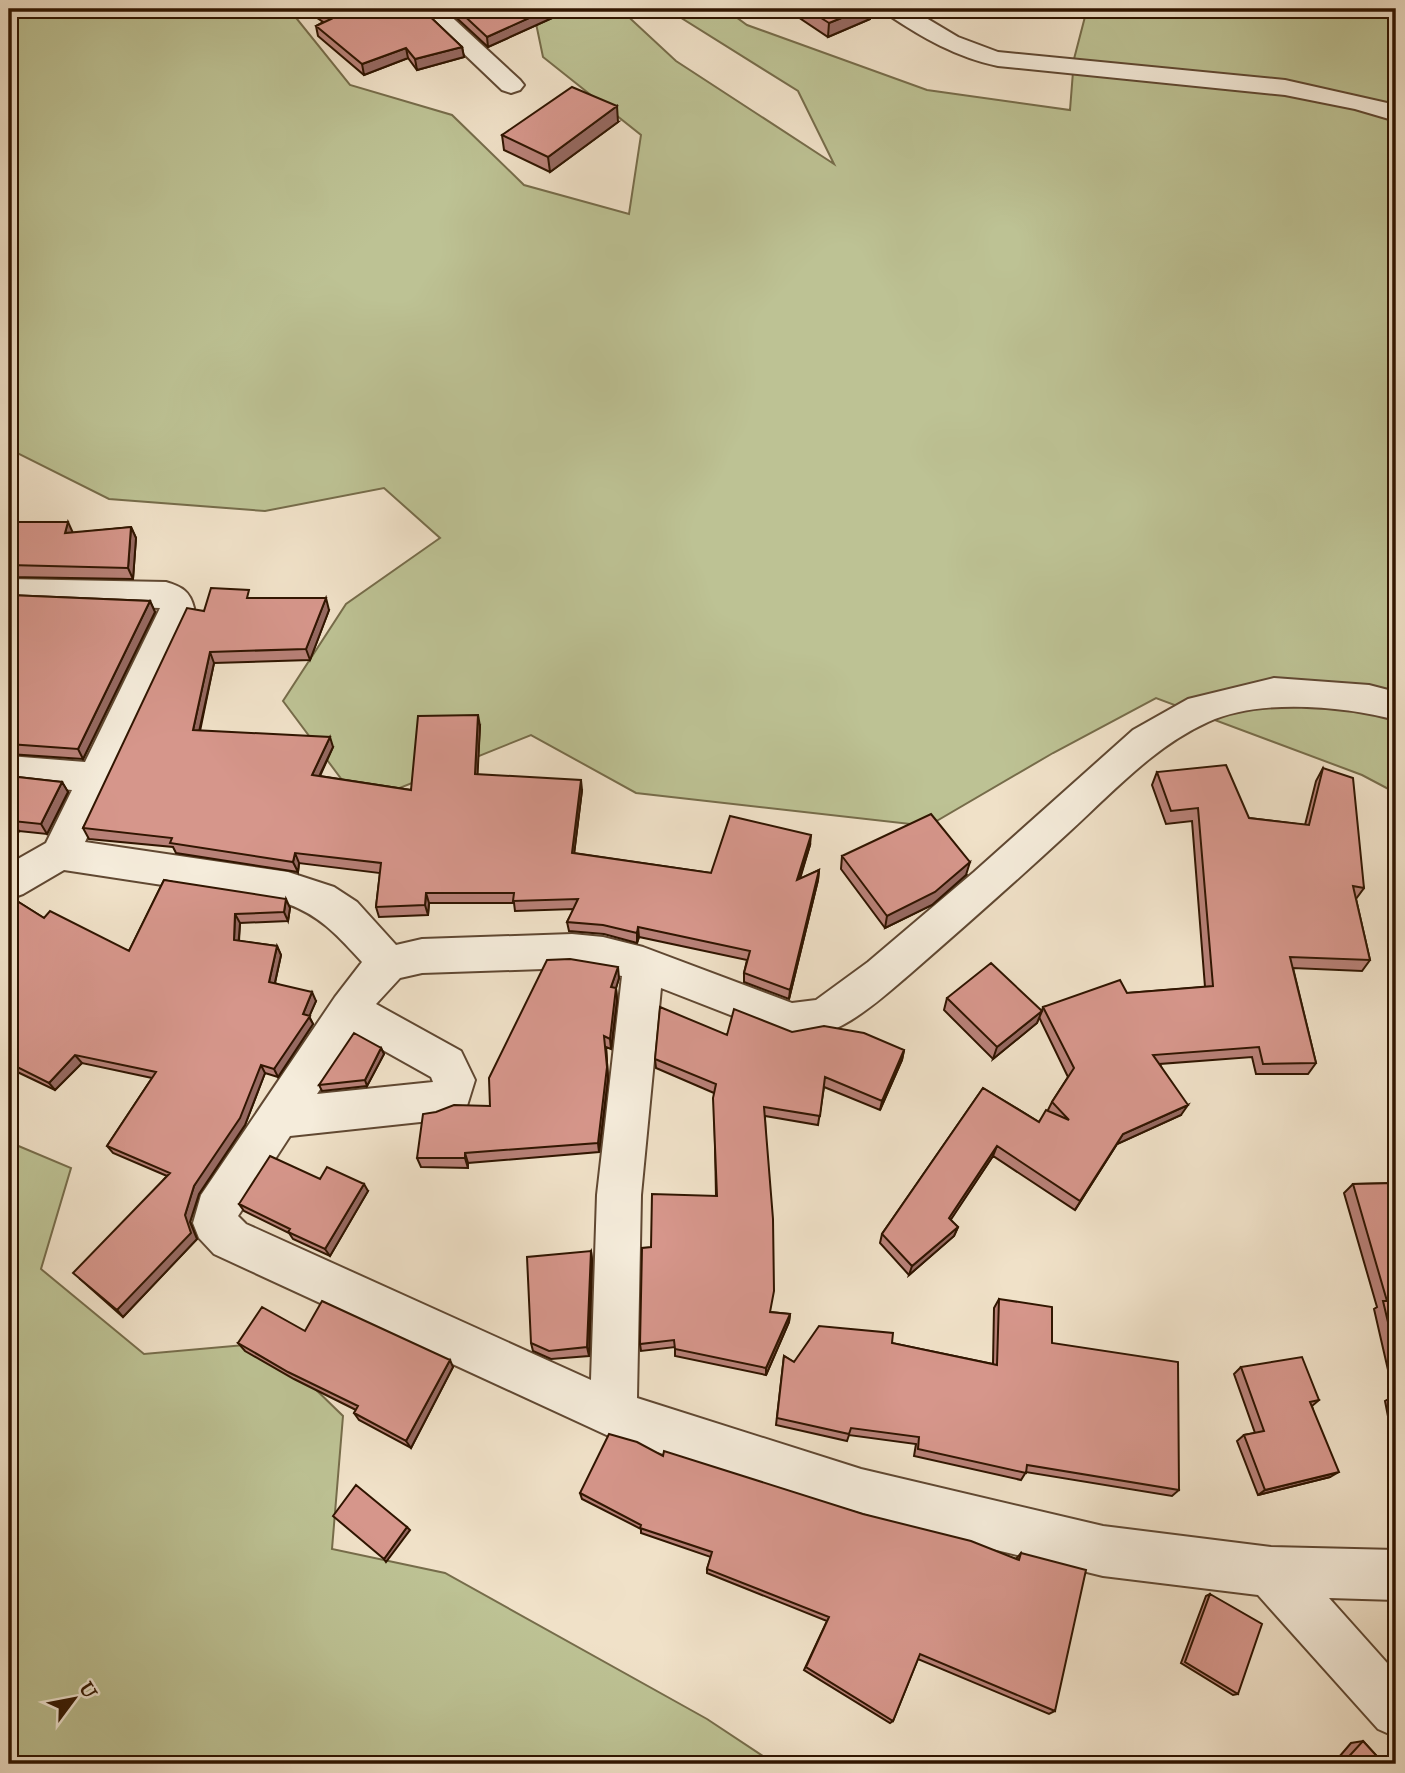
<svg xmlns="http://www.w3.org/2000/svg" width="1405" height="1773" font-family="'IM FELL Great Primer',serif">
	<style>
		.green { fill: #bdc294; stroke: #766c4a; stroke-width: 2 }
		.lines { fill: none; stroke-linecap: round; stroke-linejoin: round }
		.minor-casing { stroke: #604832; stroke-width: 4 }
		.minor { fill: #f5ecdb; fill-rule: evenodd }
		.wall { fill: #b88178; stroke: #301500; stroke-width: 2 }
		.shaded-wall { fill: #966961; stroke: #301500; stroke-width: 2 }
		.building { fill: #d6968b; stroke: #301500; stroke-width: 2 }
	</style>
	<rect width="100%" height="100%" fill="#f0e1c8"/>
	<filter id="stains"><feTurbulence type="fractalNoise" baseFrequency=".00286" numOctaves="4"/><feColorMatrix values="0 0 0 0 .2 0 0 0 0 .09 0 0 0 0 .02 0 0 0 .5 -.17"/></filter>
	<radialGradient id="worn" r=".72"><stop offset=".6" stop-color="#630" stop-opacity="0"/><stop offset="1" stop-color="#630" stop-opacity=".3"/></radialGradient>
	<!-- green -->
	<path class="green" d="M9,9H289L350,85L452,115L524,185L629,214L641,135L543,57L533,9H620L676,61L834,164L798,91L667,9H725L747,25L927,90L1070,110L1074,59L1087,9H1396V793L1362,775L1156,698L1053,753L928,826L636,793L531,735L360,804L283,701L346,604L440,538L384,488L265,511L109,499L9,449Z
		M9,1142L71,1168L41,1269L144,1354L268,1343L343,1416L332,1549L445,1573L707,1719L775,1764H9Z"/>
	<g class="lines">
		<!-- minor casing -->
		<g class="minor-casing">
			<path id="minor" d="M417,9H443L520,80L524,85L520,90L511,93L502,90Z
				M883,9H911L958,37L998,52L1285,80L1396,105V121L1355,109L1285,95L998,66C956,57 923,38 887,14Z
				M9,579L166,582C182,587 190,591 194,608L85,842L288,872L334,887L357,902L396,945L422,939L572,934L603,937L643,947L792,1003L816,1000L868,962L974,872L1133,730L1188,699L1274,678L1369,685L1396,692V720C1344,706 1259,698 1208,722C1153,747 1112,793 1068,833C1016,881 963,928 910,974C876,1003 838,1039 792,1039L661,988L641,1195L637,1398L861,1469L1103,1526L1271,1547L1396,1550V1600L1329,1598L1396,1673V1737L1378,1729L1258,1595L1103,1576L861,1517L613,1438L214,1254L199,1238L193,1223L201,1195L335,997L362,962C339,937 321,916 288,904L64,870L23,894L9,899V864L46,843L72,790L9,784V756L85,762L160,608L9,603ZM572,968L622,976L597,1195L591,1380L246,1224L238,1216L290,1136L439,1120L466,1109L475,1080L461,1051L376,1004L400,978L422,973ZM356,1035L431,1077L433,1082L317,1094Z"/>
		</g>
		<!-- minor -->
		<use href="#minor" class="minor"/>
	</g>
	<!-- wall -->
	<path class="wall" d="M304,9H422L462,47L464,57L417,70L408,58L364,75L318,36L316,26L323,22Z
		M447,9H572L488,47Z
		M786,9H871L870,19L828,37Z
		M618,122L550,172L504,150L502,135Z
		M9,522L73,533L131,527L136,538L133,579L9,577Z
		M9,595L150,601L155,612L83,759L9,754Z
		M252,598L329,610L310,660L214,663L200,731L333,747L320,776L411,790L480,726L477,775L582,790L574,853L711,873L810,845L800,879L819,870L818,880L789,999L744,982V973L747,960L639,937L637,943L604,934L569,931L567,922L574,909L515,911L514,903H429L428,915L379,917L376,907L380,873L299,863L298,872L176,853L173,847L89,839L83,828L204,611Z
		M1323,768L1364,888L1356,899L1370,960L1362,971L1293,968L1316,1063L1308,1074H1256L1252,1057L1160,1064L1181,1115L1117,1144L1075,1210L993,1156L950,1220L958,1227L954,1236L909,1275L880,1243L882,1234L983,1088L1039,1122L1048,1110L1052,1102L1068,1077L1039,1017L1037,1023L993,1059L944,1010L947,998L1042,1011L1043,1007L1127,993L1205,987L1192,821L1166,824L1152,785L1157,772L1249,818L1305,825L1316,781Z
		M9,776L62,782L68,792L47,834L19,831L9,848Z
		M842,856L966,875L932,905L885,928L841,869Z
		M164,880L290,908L288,921L240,923L239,941L277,946L281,955L275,983L316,1001L309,1016L313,1024L278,1077L265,1073L245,1125L199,1194L190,1222L197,1239L123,1317L80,1279L167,1176L113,1153L107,1146L152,1078L82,1063L55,1090L9,1068V896L44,918L129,951Z
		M619,978L616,988L617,1000L611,1049L606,1047L608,1078L599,1152L468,1163V1168L421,1167L417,1158L490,1106Z
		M792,1032L904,1050L902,1060L880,1110L824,1087L818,1125L765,1116L770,1312L790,1314L789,1322L766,1375L675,1356V1347L641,1351L640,1344L651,1247L716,1196L714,1093L656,1068L655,1059L727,1035Z
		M381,1048L384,1054L367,1086L322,1091L319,1085Z
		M320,1179L368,1191L330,1256L293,1239L289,1233L244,1211L239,1204Z
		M1396,1183V1457L1385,1401L1394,1396L1374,1309L1377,1307L1344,1193L1353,1184Z
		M591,1251L592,1260L589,1356L551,1359L533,1351L531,1343Z
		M999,1299L1052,1343L1179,1490L1172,1496L1026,1472L1021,1480L914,1456L916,1444L849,1435L847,1441L776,1425L784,1356L794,1362L892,1343L993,1364L994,1308Z
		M305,1331L453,1367L411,1448L359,1420L354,1413L356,1410L294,1379L245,1351L238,1343Z
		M1241,1367L1319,1400L1312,1406L1330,1477L1258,1495L1237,1441L1244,1435L1255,1433L1234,1374Z
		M663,1456L1016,1559L1021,1553L1055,1711L1049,1714L918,1659L893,1721L890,1723L804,1670L827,1621L707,1573V1569L711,1557L641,1533V1529L582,1499L580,1493Z
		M1210,1594L1238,1694L1233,1695L1181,1663L1206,1596Z
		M1363,1741L1384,1764H1333L1351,1743Z"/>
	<!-- shaded-wall -->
	<path class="shaded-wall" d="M549,9H572L488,47L487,37Z
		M864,9H871L870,19L828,37L829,23Z
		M462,47L464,57L417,70L415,59Z
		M406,48L408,58L364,75L362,64Z
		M617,106L618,122L550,172L548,157Z
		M68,522L73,533H65Z
		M131,527L136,538L133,579L128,568Z
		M326,598L329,610L310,660L306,649Z
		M150,601L155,612L83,759L78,749Z
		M210,652L214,663L197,741L193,730Z
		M478,715L480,726L477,785L475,774Z
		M330,737L333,747L315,785L312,775Z
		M581,780L582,790L573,863L572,853Z
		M62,782L68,792L47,834L41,824Z
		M13,821L19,831L9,848V827Z
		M811,835L810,845L796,890L797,880Z
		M295,853L299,863L298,872L293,862Z
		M970,862L966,875L932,905L885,928L887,916Z
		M819,870L818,880L789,999L790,990Z
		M426,893L429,903L428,915L425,905Z
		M286,899L290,908L288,921L284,912Z
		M235,914L240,923L238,949L234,940Z
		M638,927L639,937L637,943V933Z
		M277,946L281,955L273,991L269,982Z
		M618,967L619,978L616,988L617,1000L611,1049L610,1039L611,987Z
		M312,992L316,1001L309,1017L313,1024L278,1077L274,1069L303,1014Z
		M1042,1011L1037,1023L993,1059L997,1047Z
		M606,1047L608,1078L599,1152L598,1143Z
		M381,1048L384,1054L367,1086L365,1080Z
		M904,1050L902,1060L880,1110L882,1101Z
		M75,1055L82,1063L55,1090L49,1083Z
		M261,1065L265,1073L245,1125L199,1194L190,1222L197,1239L123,1317L117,1310L185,1215L194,1186Z
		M1188,1105L1181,1115L1117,1144L1075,1210L1123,1134Z
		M997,1146L993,1156L946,1227L949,1218Z
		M465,1153L468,1163V1168L465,1158Z
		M364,1184L368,1191L330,1256L325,1249Z
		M958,1227L954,1236L909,1275L912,1266Z
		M591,1251L592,1260L589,1356L587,1347Z
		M790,1314L789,1322L766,1375V1368Z
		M450,1360L453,1367L411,1448L406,1441Z
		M1339,1472L1330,1477L1258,1495L1265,1490Z
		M407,1527L410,1530L386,1562L384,1559Z"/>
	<!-- building -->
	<path class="building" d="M316,9H422L462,47L415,59L406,48L362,64L316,26L331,19Z
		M457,9H549L487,37Z
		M807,9H864L829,23Z
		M572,87L617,106L548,157L502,135Z
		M9,522H68L65,533L131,527L128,568L9,565Z
		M211,588L249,590L247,598H326L306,649L210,652L193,730L330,737L312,775L411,790L418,716L478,715L475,774L581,780L572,853L711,873L730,816L811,835L797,880L819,870L790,990L744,973L750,951L638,927L637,933L603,925L567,922L578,899L513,901L514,893H426L425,905L376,907L381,863L295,853L293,862L170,843L172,838L83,828L187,608L204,611Z
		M9,595L150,601L78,749L9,744Z
		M1226,765L1249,818L1309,825L1323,768L1353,778L1364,888L1353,886L1370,960L1290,957L1316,1063L1263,1064L1259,1047L1153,1055L1188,1105L1123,1134L1080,1201L997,1146L949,1218L958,1227L912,1266L882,1234L983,1088L1039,1122L1046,1110L1069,1120L1052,1102L1074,1068L1043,1007L1120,980L1127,993L1213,986L1198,808L1171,811L1157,772Z
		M9,776L62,782L41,824L13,821L9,827Z
		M931,814L970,862L935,892L887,916L842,856Z
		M164,880L286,899L284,912L235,914L234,940L277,946L269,982L312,992L303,1014L310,1016L274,1069L261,1065L240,1118L194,1186L185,1215L191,1233L117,1310L73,1273L170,1173L107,1146L156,1072L75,1055L49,1083L9,1063V896L44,918L50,911L129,951Z
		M570,959L618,967L611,987L616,988L610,1039L604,1036L607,1067L598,1143L465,1153V1158H417L423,1114L436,1112L454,1105L490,1106L489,1078L547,960Z
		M991,963L1042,1011L997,1047L947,998Z
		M660,1007L727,1035L734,1009L792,1032L824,1026L864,1033L904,1050L882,1101L825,1077L820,1116L764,1107L773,1219L774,1291L770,1312L790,1314L766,1368L675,1349L674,1340L640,1344L642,1248L651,1247L652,1194L717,1196L713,1098L716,1084L655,1059Z
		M354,1033L381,1048L365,1080L319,1085Z
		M270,1156L320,1179L327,1167L364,1184L325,1249L288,1232L290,1229L239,1204Z
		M1396,1183V1356L1383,1301H1387L1353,1184Z
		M591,1251L587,1347L549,1351L531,1343L527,1257Z
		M999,1299L1052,1307V1343L1178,1362L1179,1490L1027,1465L1026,1473L918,1449L919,1437L851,1428L849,1434L777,1418L784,1356L794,1362L819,1326L893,1333L892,1343L997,1365Z
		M322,1301L450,1360L406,1441L354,1413L358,1406L288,1372L238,1343L262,1307L305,1331Z
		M1302,1357L1319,1400L1310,1402L1339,1472L1265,1490L1244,1435L1264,1431L1241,1367Z
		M609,1434L637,1442L663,1456L664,1451L863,1514L971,1541L1019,1560L1021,1553L1086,1570L1055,1711L920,1654L893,1721L806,1667L829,1617L707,1569L712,1552L640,1528L641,1525L580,1493Z
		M356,1485L407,1527L384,1559L333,1516Z
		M1210,1594L1262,1624L1238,1694L1185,1662Z
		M1363,1741L1384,1764H1342Z"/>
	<!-- margin -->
	<rect width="1405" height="1773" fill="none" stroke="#f0e1c8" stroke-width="35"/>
	<rect x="10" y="10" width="1384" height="1752" fill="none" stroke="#301500" stroke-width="3.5"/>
	<rect x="18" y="18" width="1370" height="1738" fill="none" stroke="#301500" stroke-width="2"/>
	<!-- north arrow -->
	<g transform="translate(74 1699) rotate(58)" stroke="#f5ecdb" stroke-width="5" paint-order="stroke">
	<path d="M0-5L12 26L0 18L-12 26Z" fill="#301500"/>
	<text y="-10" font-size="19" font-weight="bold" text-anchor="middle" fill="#301500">U</text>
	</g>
	<rect width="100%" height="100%" filter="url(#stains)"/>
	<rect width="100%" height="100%" fill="url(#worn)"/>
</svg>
